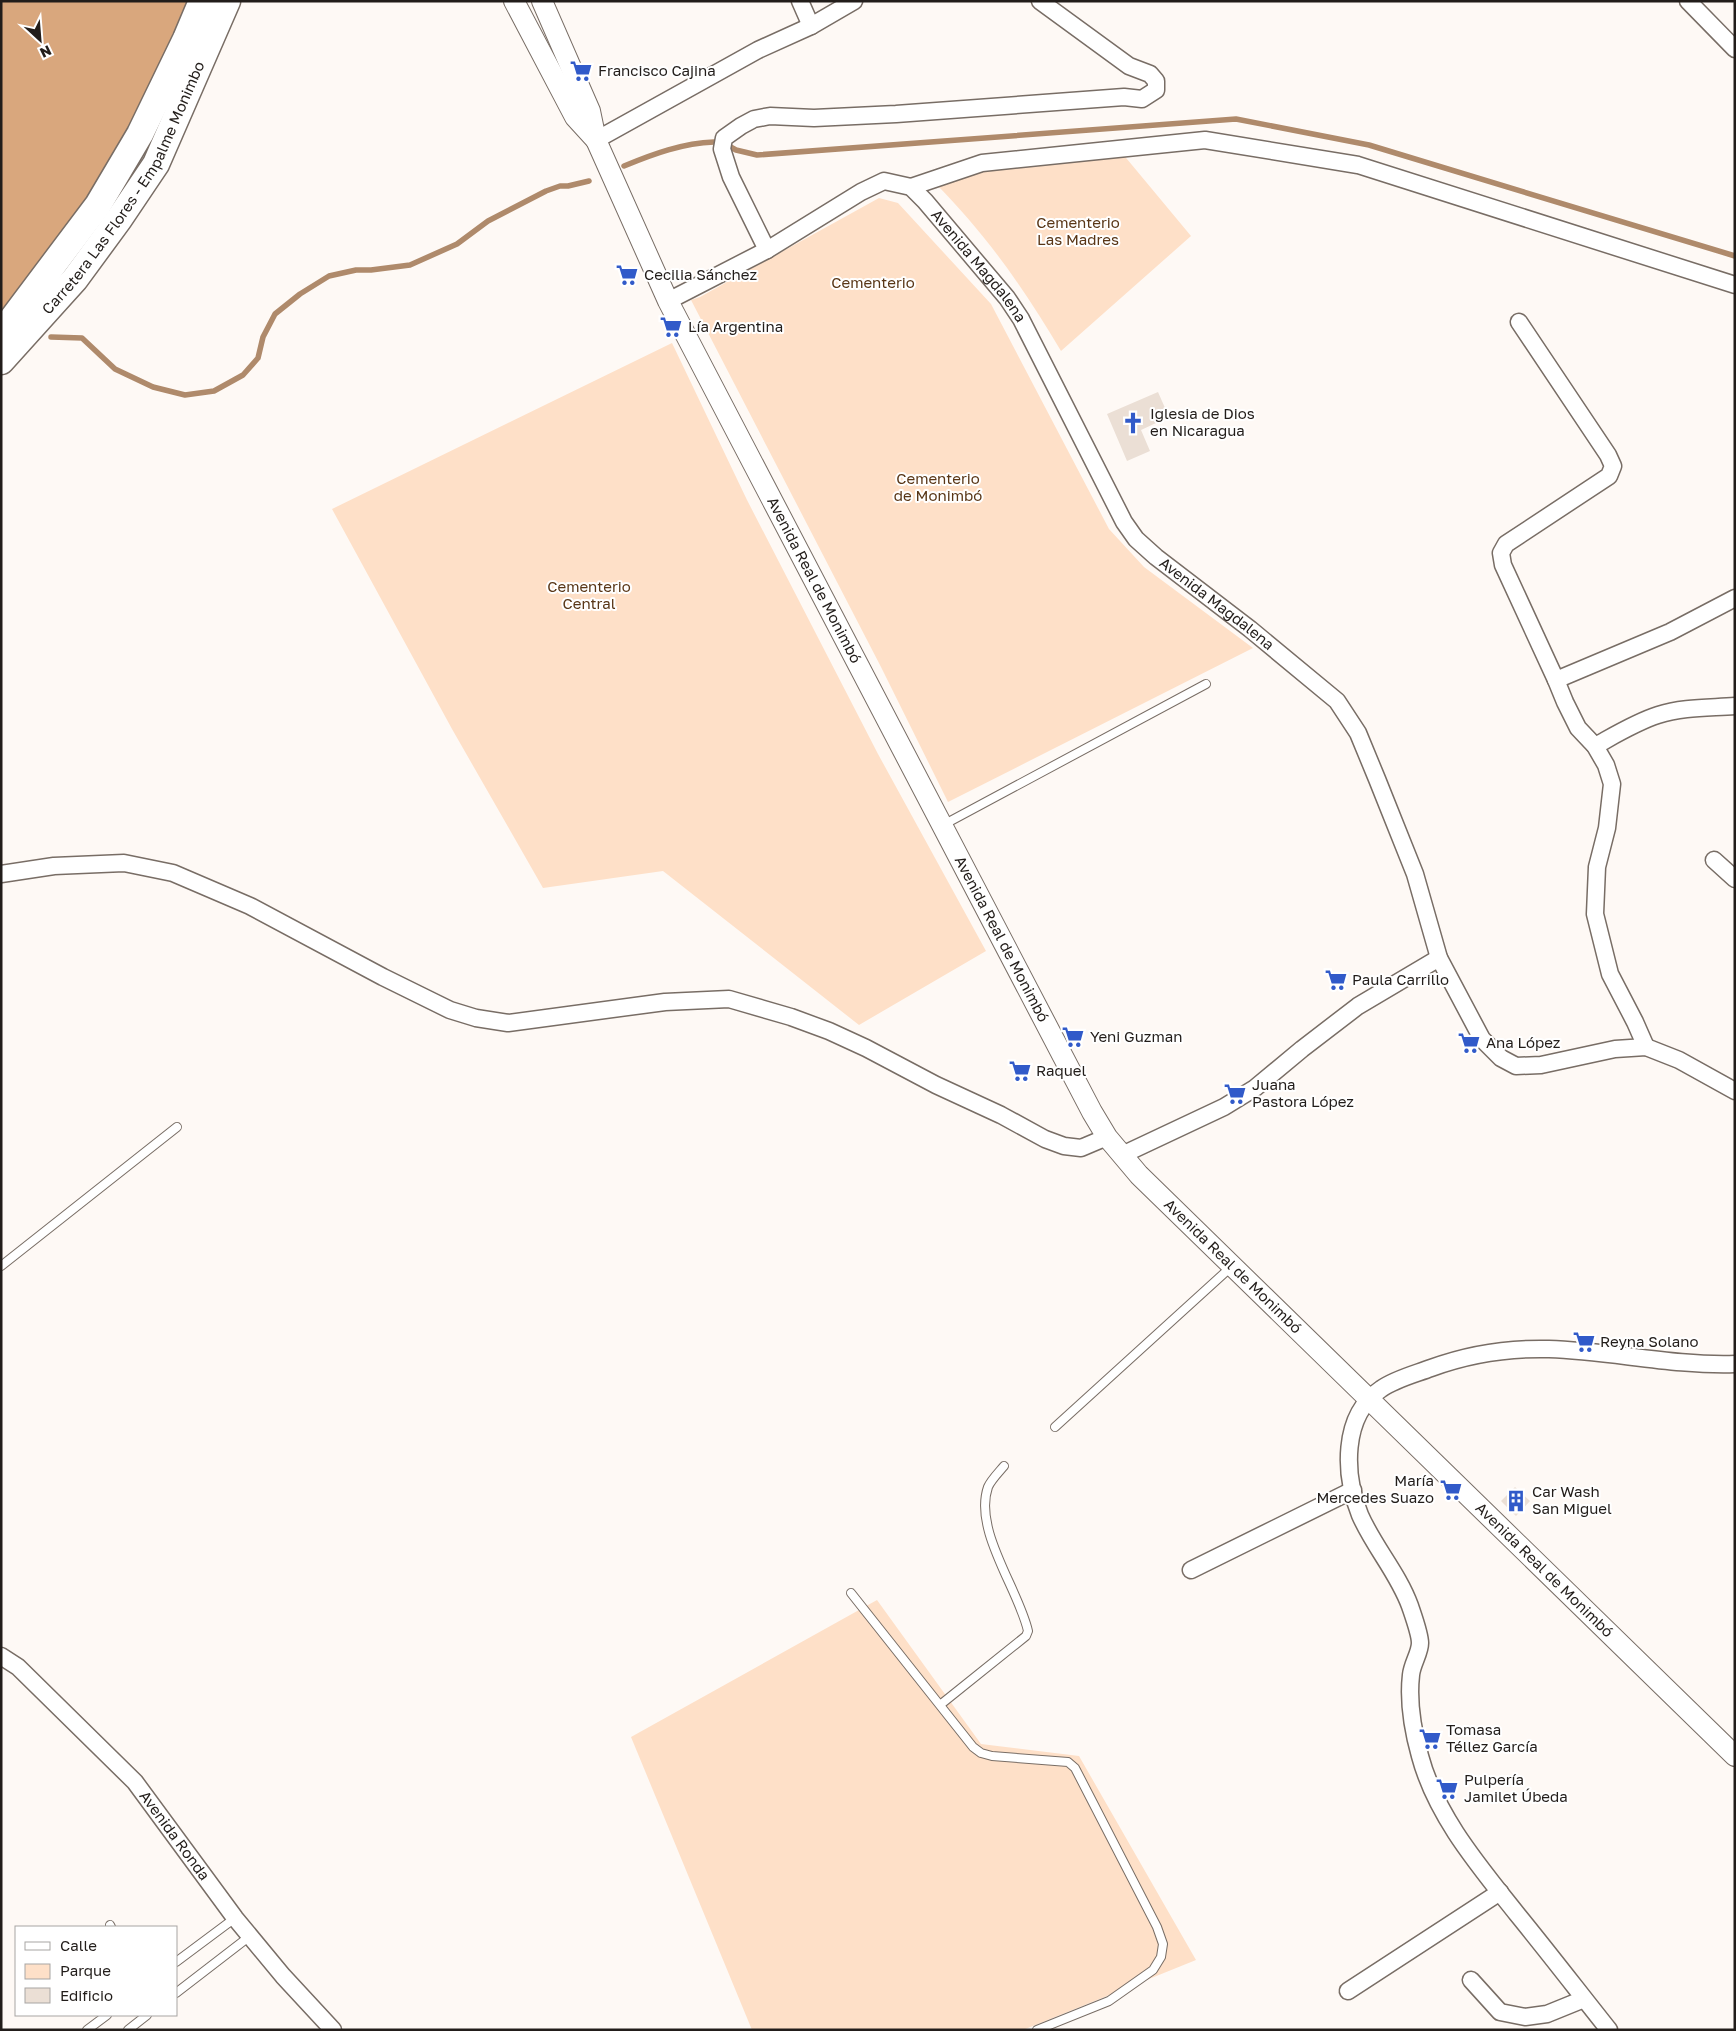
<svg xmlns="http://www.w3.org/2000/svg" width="1736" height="2031" font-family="'Golos Text',sans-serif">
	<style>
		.green { fill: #fee0c8 }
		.forest { fill: #d9a77d }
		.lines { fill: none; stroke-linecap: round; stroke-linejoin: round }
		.stream { stroke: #af8a6b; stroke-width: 5.5 }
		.building { fill: #ebdfd5 }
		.service-casing { stroke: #786d65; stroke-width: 10 }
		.minor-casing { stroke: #786d65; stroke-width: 19 }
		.tertiary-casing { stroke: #786d65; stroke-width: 22 }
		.trunk-casing { stroke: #786d65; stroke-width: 29 }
		.service { stroke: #fff; stroke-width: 8 }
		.minor { stroke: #fff; stroke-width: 16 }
		.tertiary { stroke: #fff; stroke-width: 20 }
		.trunk { stroke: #fff; stroke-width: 26 }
		.labels { text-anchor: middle; stroke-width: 4; stroke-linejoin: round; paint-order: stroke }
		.poi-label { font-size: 15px; fill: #221d1a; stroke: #fff; text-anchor: start }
		.street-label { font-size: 15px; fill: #221d1a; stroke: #fff }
		.park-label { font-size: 15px; fill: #593616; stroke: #fff }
	</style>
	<rect width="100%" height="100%" fill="#fef9f5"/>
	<!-- green -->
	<path class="green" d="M1117,147L1191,236L1061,351C1025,290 986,234 935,183L953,171Z
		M879,198L898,203L991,304L1109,529L1144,567L1253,648L948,802L881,667L691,300L700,297Z
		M672,343L747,500L878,754L986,951L859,1025L663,871L543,888L452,729L332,509Z
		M877,1600L981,1744L1079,1756L1196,1960L1023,2030H752L631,1737Z"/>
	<!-- forest -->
	<path class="forest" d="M1,1H202L155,104L1,334Z"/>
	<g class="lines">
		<!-- stream -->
		<path class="stream" d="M727,145L736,150L757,155L1236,119L1369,145L1735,256
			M624,166C653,154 683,143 714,142
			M51,337L82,338L115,369L153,387L185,395L214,391L243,375L258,358L263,337L275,314L300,294L329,276L356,270H371L410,265L457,244L488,221L546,191L560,186H568L589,181"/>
	</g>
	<!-- building -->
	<path class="building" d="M1158,392L1169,417L1141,430L1150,451L1127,461L1107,414Z
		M1515,1487L1530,1501L1516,1516L1501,1501Z"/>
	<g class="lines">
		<!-- service casing -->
		<g class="service-casing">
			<path id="service" d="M943,825L1206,684
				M1,1266L177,1127
				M1055,1427L1231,1267
				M851,1593L973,1747L981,1753L992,1756L1068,1762L1075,1768L1157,1927L1163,1944L1161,1957L1153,1970L1109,2001L1037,2030
				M940,1705L1026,1636L1028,1631C1019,1590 973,1530 988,1487C991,1480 999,1472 1004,1466
				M110,1925L111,1927
				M176,1962L235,1918
				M176,1993L250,1936
				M87,2030L107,2015
				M128,2030L147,2015"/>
		</g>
		<!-- minor casing -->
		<g class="minor-casing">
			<g id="minor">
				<path d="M800,1L811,26"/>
				<path d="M1688,1L1735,49"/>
				<path d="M596,140L758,50L811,26L854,1"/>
				<path d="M911,187L982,163L1205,140L1358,165L1735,285"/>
				<path d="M767,250L731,177L722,149L724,138L741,126L754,119L770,116L814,118L896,114L1124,97L1142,99L1156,90V81L1150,74L1129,66L1040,1"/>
				<path id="s1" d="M668,301L767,250L861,192L884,181L911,187L925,201L1007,298L1021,319L1124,522L1136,539L1156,557L1250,629L1337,701L1358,733L1377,779L1415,874L1439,958L1482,1039L1501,1058L1516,1066L1541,1065L1615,1049L1646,1047L1679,1060L1735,1091"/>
				<path d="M1519,322L1608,455L1613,466L1609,476L1506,544L1501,553L1503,565L1556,680L1565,702L1578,728L1595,746L1606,765L1612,784L1607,828L1597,867L1595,914L1610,974L1635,1022L1646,1047"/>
				<path d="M1556,680L1670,632L1735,598"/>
				<path d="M1595,746C1615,735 1636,722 1658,715C1683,707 1709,708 1735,706"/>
				<path d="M1714,860L1735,879"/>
				<path d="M1,874L54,866L124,863L173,873L250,906L383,977L450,1010L476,1018L508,1023L665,1002L729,999L791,1017L829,1031L866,1048L936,1085L1001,1115L1045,1139L1064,1146L1081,1148L1107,1137"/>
				<path d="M1122,1155L1224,1107L1255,1088L1302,1049L1358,1006L1439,958"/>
				<path d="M1191,1570L1353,1490"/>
				<path id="s2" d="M1,1656L18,1667L135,1782L235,1918L283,1976L333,2030"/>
				<path d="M1471,1980L1500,2012L1525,2017L1547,2014L1584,1999"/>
				<path d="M1348,1991L1500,1892"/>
				<path d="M1609,2030C1578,1991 1548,1952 1517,1914C1479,1866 1436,1816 1420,1756C1413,1731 1408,1701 1411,1675C1412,1664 1420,1653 1420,1643C1420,1634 1413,1615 1410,1606C1398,1573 1374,1547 1360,1515C1344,1475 1341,1416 1381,1389C1395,1379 1415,1374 1431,1368C1469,1354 1508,1348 1549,1349C1611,1351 1672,1366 1735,1364"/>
			</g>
		</g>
		<!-- tertiary casing -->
		<g class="tertiary-casing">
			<g id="tertiary">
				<path d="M514,1L575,117L596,140"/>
				<path id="s3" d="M542,1L590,111L596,140L668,301L1092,1112L1107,1137L1139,1175L1735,1756"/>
			</g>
		</g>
		<!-- trunk casing -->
		<g class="trunk-casing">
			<g id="trunk">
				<path d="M1,334L98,205L140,134L186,39L202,1"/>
				<path id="s4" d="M1,361L75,279L119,219L156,164L227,1"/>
			</g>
		</g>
		<!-- service -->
		<use href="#service" class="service"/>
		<!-- minor -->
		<use href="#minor" class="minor"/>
		<!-- tertiary -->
		<use href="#tertiary" class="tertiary"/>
		<!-- trunk -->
		<use href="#trunk" class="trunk"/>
	</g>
	<!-- icons -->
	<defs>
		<g id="supermarket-bare" transform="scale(1.725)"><path d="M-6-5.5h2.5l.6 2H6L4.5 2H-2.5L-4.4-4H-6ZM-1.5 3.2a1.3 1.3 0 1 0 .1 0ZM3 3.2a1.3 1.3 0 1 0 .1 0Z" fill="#315ac9" stroke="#fff" stroke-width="2.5" paint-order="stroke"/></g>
		<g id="church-bare" transform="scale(1.725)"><path d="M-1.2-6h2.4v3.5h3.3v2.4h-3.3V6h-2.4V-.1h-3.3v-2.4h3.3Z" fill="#315ac9" stroke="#fff" stroke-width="2.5" paint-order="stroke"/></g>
		<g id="building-bare" transform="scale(1.725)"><path d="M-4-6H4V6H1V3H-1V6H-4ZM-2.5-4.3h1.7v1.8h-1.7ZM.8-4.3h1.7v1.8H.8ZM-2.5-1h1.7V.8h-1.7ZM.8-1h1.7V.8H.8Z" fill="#315ac9" stroke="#fff" stroke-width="2.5" paint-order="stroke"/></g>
	</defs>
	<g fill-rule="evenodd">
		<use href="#supermarket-bare" x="581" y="71"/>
		<use href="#supermarket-bare" x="627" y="275"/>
		<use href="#supermarket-bare" x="671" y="327"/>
		<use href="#church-bare" x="1133" y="423"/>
		<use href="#supermarket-bare" x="1336" y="980"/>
		<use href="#supermarket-bare" x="1073" y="1037"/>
		<use href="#supermarket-bare" x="1469" y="1043"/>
		<use href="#supermarket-bare" x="1020" y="1071"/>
		<use href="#supermarket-bare" x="1235" y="1094"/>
		<use href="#supermarket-bare" x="1584" y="1342"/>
		<use href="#supermarket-bare" x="1451" y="1490"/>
		<use href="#building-bare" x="1516" y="1501"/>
		<use href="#supermarket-bare" x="1430" y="1739"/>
		<use href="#supermarket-bare" x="1447" y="1789"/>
	</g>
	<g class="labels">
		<!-- poi labels -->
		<g class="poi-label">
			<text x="598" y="76">Francisco Cajina</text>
			<text x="644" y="280">Cecilia Sánchez</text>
			<text x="688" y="332">Lía Argentina</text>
			<text x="1150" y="419">Iglesia de Dios<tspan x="1150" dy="17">en Nicaragua</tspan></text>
			<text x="1352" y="985">Paula Carrillo</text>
			<text x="1090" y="1042">Yeni Guzman</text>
			<text x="1486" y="1048">Ana López</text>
			<text x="1036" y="1076">Raquel</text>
			<text x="1252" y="1090">Juana<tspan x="1252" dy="17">Pastora López</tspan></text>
			<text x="1600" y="1347">Reyna Solano</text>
			<text x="1434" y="1486" text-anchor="end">María<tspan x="1434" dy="17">Mercedes Suazo</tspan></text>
			<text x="1532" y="1497">Car Wash<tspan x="1532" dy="17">San Miguel</tspan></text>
			<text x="1446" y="1735">Tomasa<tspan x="1446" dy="17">Téllez García</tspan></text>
			<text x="1464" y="1785">Pulpería<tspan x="1464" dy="17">Jamilet Úbeda</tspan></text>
		</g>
		<!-- street labels -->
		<g class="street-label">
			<text dy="5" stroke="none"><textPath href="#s4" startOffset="214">Carretera Las Flores - Empalme Monimbo</textPath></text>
			<text dy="5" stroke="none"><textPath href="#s1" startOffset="379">Avenida Magdalena</textPath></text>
			<text dy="5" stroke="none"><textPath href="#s3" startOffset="641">Avenida Real de Monimbó</textPath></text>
			<text dy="5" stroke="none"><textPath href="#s1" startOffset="799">Avenida Magdalena</textPath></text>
			<text dy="5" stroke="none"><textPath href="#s3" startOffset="1046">Avenida Real de Monimbó</textPath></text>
			<text dy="5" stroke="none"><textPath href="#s3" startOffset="1451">Avenida Real de Monimbó</textPath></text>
			<text dy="5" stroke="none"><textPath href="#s3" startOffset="1886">Avenida Real de Monimbó</textPath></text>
			<text dy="5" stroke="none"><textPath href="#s2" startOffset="251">Avenida Ronda</textPath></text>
		</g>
		<!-- park labels -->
		<g class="park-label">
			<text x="1078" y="228">Cementerio<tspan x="1078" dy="17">Las Madres</tspan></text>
			<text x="873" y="288">Cementerio</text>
			<text x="938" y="484">Cementerio<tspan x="938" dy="17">de Monimbó</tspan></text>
			<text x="589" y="592">Cementerio<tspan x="589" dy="17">Central</tspan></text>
		</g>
	</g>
	<!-- border -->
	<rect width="1736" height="2031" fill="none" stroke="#221d1a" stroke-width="5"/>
	<!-- legend -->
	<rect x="15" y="1926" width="162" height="90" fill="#ffffff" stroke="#a7a5a3"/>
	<rect x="25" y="1942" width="25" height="8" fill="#ffffff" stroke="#a7a5a3"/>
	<text x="60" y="1951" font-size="15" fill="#221d1a">Calle</text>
	<rect x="25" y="1964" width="25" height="15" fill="#fee0c8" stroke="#a7a5a3"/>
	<text x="60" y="1976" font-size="15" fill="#221d1a">Parque</text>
	<rect x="25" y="1988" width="25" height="15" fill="#ebdfd5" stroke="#a7a5a3"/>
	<text x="60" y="2001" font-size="15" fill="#221d1a">Edificio</text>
	<!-- north arrow -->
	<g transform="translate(40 40) rotate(154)" stroke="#ffffff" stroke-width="4" paint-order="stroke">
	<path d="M0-4L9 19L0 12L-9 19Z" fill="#221d1a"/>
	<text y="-8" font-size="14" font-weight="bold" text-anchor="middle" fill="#221d1a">N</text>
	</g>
</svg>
